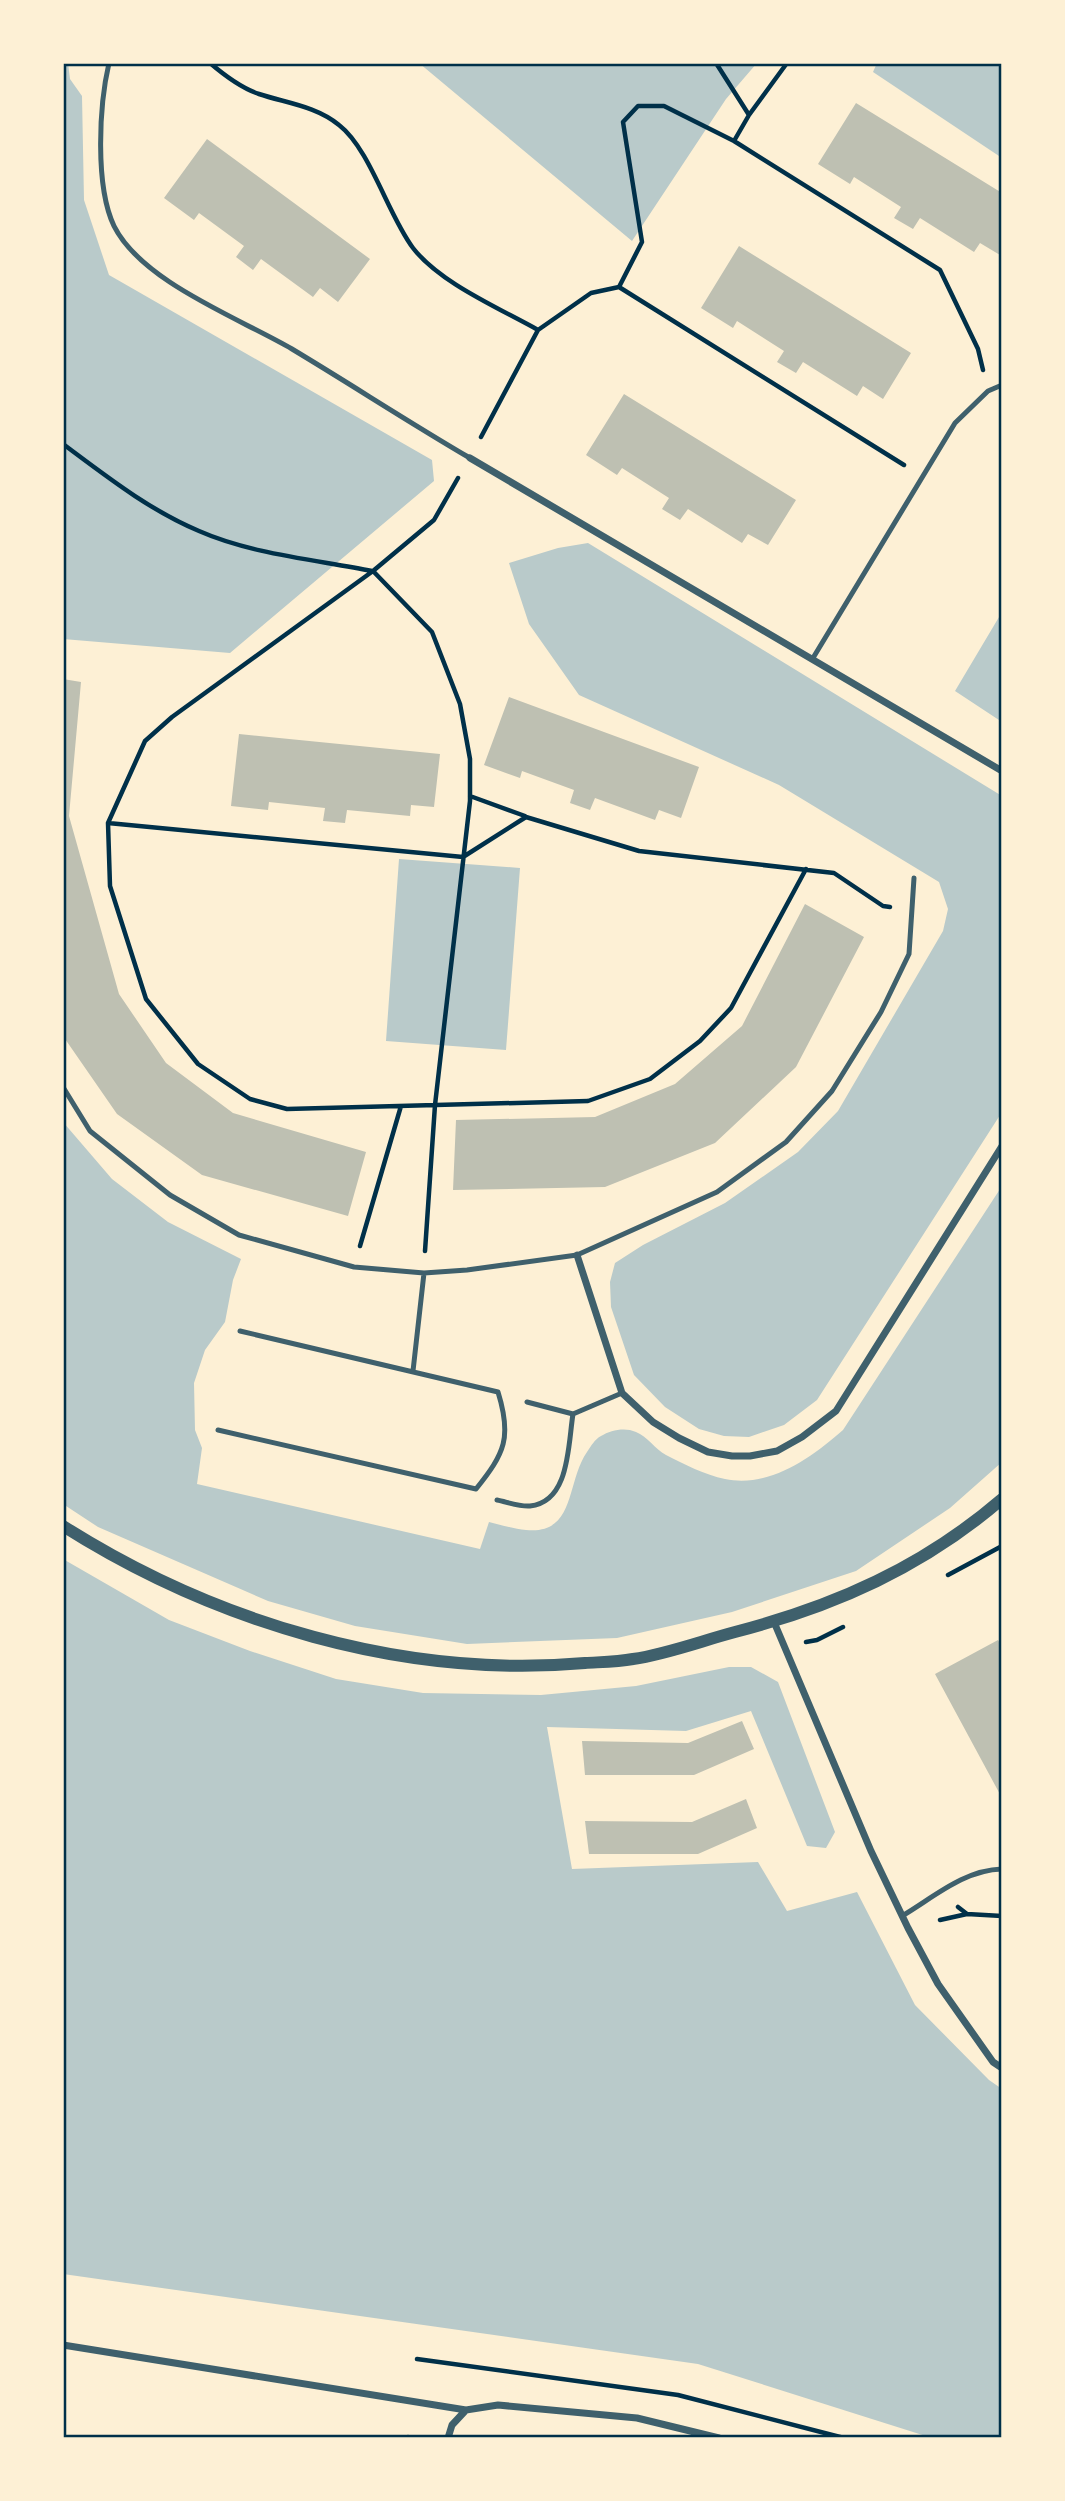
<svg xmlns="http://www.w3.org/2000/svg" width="1065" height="2501" font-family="'Asap Condensed',sans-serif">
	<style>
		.green { fill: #b9caca }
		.building { fill: #bec0b2 }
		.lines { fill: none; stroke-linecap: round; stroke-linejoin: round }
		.path { stroke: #003049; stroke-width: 4.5 }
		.service { stroke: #3f606c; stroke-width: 5 }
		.minor { stroke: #3f606c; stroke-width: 7 }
		.tertiary { stroke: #3f606c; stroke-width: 12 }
		.neatline { fill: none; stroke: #003049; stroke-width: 2.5 }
	</style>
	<rect width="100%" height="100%" fill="#fdf0d5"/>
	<!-- green -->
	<path class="green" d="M63,63H68L70,79L82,96L84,200L109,275L432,460L434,481L230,653L63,639Z
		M419,63H757L726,99L632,241Z
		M877,63H1002V158L873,72Z
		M588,543L1002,796V1112L817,1400L784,1425L749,1437L724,1436L699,1429L665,1407L634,1375L611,1307L610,1282L615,1263L643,1245L725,1203L798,1152L838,1111L943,931L948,909L939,882L779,785L579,695L529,624L509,563L558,548Z
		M1002,612V722L955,691Z
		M399,859L520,868L506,1050L386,1041Z
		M63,1122L112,1179L168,1222L241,1259L233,1280L225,1322L205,1350L194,1383L195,1430L202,1448L197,1484L480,1549L489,1522C501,1525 514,1529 526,1530C576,1535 566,1482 587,1452C591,1446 595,1439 601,1436C611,1430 625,1427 636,1432C647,1436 655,1449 666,1455C684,1464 705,1475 725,1479C770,1488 811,1458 843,1430L1002,1186V1462L950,1508L856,1571L732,1612L617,1638L467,1644L355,1626L268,1601L98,1527L63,1504Z
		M63,1559L169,1620L250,1651L336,1679L423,1693L541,1695L636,1686L729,1667H751L778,1682L835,1832L826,1848L807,1846L751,1711L686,1731L547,1727L572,1869L758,1862L787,1911L857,1892L915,2005L989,2080L1002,2089V2438H932L698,2364L63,2274Z"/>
	<!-- building -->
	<path class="building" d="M856,103L1002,193V251L1000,255L980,243L974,252L920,218L913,229L894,218L901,207L854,177L850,184L818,164Z
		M207,139L370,259L338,302L320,288L313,297L261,259L253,270L236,257L244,246L199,213L194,220L164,198Z
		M739,246L911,353L883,399L863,386L857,396L803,362L796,373L777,362L784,351L737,321L733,328L701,308Z
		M624,394L796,500L768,545L748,534L742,543L688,509L680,520L662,509L669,498L622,468L617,475L586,455Z
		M63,679L81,682L69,816L119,994L166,1063L233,1113L366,1152L348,1216L202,1175L117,1114L63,1036Z
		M509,697L699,767L681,818L659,810L655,820L595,798L590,810L570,803L574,790L522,771L520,778L484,765Z
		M239,734L440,754L434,807L411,805L410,816L347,810L345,823L323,821L325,808L269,802L268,810L231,806Z
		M805,904L864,937L796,1067L715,1143L605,1187L453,1190L456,1120L595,1117L675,1084L742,1026Z
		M998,1640L1002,1647V1798L935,1674Z
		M742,1721L754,1749L694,1775H585L582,1741L688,1743Z
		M746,1799L757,1828L698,1854H589L585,1821L692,1822Z"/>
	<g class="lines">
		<!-- path -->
		<path class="path" d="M210,63C224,75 241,88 259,94C286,103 316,106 339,125C370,149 388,215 413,248C440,283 499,308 538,330
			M749,115L787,63
			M734,141L940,270L978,349L983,370
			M619,287L904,465
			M481,437L538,330L591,293L619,287L642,242L623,122L638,106H664L734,141L749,115L716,63
			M63,444C106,476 149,510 199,531C251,554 317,560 372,571
			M458,478L434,520L373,571L172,717L145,741L108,823L110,886L146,999L198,1064L250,1099L287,1109L588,1101L650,1079L700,1041L731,1008L806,869
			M373,571L432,632L460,704L470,759V801L435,1105L425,1251
			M470,796L525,816
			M108,823L463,857L526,817L639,851L834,873L883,906L890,907
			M360,1246L401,1106
			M948,1575L1002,1546
			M806,1642L817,1640L843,1627
			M958,1907L967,1914
			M940,1920L967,1914L1002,1916
			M417,2359L678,2395L844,2438
			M408,2438V2437"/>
		<!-- service -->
		<path class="service" d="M109,63C99,106 95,186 114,226C142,282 239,318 292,349C352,385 410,423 470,458
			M813,658L955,423L988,391L1002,385
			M63,1087L90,1131L170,1195L239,1235L354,1267L424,1273L467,1270L577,1255L717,1192L786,1142L832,1091L881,1012L909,954L914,878
			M413,1371L424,1273
			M527,1402L573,1414L622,1393
			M218,1430L476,1489C505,1453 512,1437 498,1392L240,1331
			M497,1500C507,1502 520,1507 530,1506C570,1502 568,1444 573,1414
			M902,1916C934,1897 964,1870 1002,1869"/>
		<!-- minor -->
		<path class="minor" d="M470,458L1002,771
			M577,1255L622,1393L653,1422L679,1438L708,1452L732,1456H750L777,1451L802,1437L836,1411L1002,1146
			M774,1622L871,1851L908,1928L938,1984L993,2062L1002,2068
			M63,2345L466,2410
			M448,2438L452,2425L466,2410L498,2405L637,2418L719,2438"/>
		<!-- tertiary -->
		<path class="tertiary" d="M63,1526C216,1623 404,1679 585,1663C601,1662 617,1662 633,1659C667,1654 701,1641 735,1632C835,1606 923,1567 1002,1499"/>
	</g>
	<!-- border -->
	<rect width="1065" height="2501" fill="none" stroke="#fdf0d5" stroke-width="130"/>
	<rect x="65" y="65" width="935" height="2371" class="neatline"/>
</svg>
